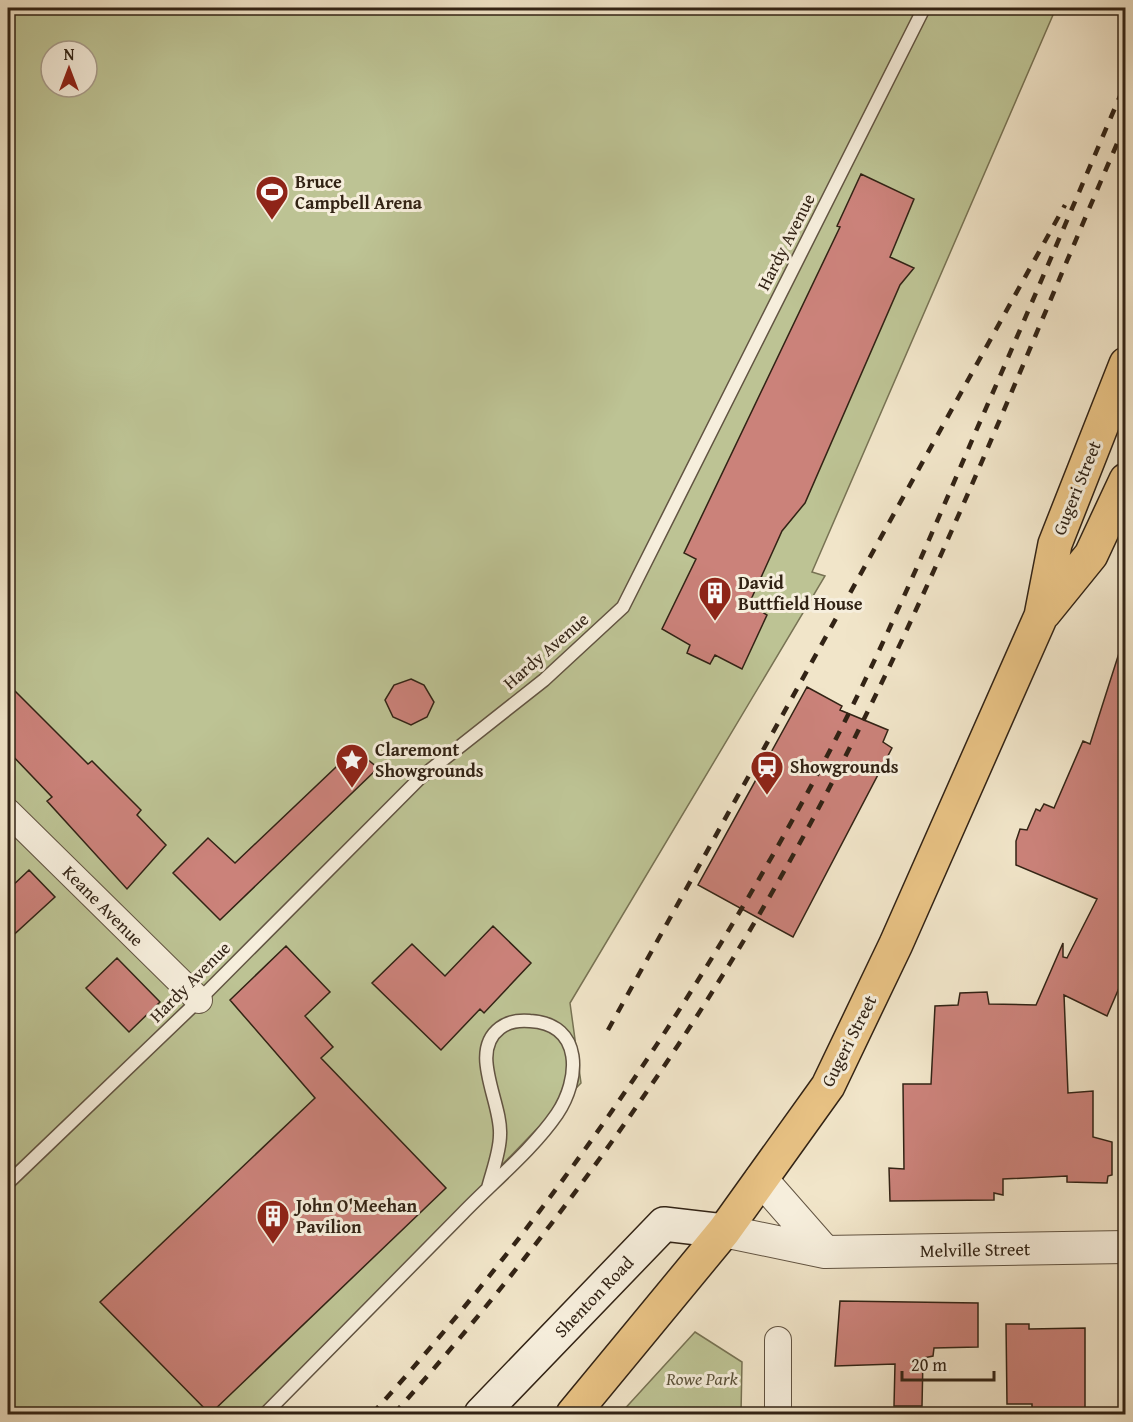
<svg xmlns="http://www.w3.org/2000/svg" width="1133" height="1422" font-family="'Gentium Book Plus',serif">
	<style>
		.green { fill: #bdc394; stroke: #787354; stroke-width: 1.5; fill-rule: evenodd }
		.building { fill: #cb827a; stroke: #322315; stroke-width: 1.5 }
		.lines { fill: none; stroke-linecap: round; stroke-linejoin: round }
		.service-casing { stroke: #625442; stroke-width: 15 }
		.minor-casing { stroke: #625442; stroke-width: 28 }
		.tertiary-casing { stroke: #625442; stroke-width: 34 }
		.secondary-casing { stroke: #322315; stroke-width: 36 }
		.primary-casing { stroke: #322315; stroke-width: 36 }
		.service { stroke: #f6eedc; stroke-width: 12 }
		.minor { stroke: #f6eedc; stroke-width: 26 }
		.tertiary { stroke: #f6eedc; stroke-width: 32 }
		.secondary { stroke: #f6eedc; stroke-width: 33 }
		.primary { stroke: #e8c284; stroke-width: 33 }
		.rail { stroke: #322315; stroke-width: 4.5; stroke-dasharray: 10 10; stroke-linecap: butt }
		.labels { text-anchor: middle; stroke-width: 6; stroke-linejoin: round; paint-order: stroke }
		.poi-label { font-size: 18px; font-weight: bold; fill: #322315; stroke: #f6eedc; text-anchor: start }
		.street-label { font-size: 18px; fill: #322315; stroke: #f6eedc }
		.park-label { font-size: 18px; font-style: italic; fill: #5c533b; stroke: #f6eedc }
	</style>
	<rect width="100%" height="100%" fill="#f1e5c9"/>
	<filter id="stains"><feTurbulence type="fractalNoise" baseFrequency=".00333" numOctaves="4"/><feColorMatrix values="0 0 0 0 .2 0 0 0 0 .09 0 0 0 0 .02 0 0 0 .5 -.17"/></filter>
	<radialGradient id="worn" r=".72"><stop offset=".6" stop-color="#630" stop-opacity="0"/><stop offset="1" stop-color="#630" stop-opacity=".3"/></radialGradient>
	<!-- green -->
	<path class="green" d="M8,8H1056L812,572L825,576L570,1003L581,1083L262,1414H8ZM51,51H87V87H51Z
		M695,1332L742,1362L741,1414H620Z"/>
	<!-- building -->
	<path class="building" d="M861,174L914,199L890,257L914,268L900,285L805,503L782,531L749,604L767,615L742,669L715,655L710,664L687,653L690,645L662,629L696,559L684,553L840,227L837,226Z
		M1120,650H1125V974L1107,1016L1064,995L1068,1093L1093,1091V1137L1112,1142V1175L1108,1176L1107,1183L1067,1182V1176L1003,1179V1195L994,1193V1200L890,1201L889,1168L904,1169L903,1084H931L935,1006L958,1005L960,993L987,992L989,1004L1036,1005L1063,943V957L1067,958L1097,899L1016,865V841L1020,829L1027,830L1036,809L1040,811L1044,804L1054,808L1083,741L1090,744Z
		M411,679L424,685L434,702L427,717L411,725L393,717L385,700L394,685Z
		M8,684L88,764L92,761L141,810L137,815L166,845L127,889L47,801L52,797L8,751Z
		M807,687L842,706L840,710L888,730L883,742L892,748L793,937L698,885Z
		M355,749L378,768L220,920L173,873L208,838L235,863Z
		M29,870L55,897L8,940V890Z
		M493,926L531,963L484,1013L480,1009L441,1050L372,983L412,944L445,976Z
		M286,946L330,992L305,1016L333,1047L321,1058L446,1188L210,1414L100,1302L315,1098L230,1000Z
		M117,958L160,1002L129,1032L86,988Z
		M840,1301L978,1303V1347L934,1348L933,1356L923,1358L922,1406H894L895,1364L835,1366Z
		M1006,1324H1029V1329L1085,1328V1414H1032V1404H1007Z"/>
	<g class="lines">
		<!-- service casing -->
		<g class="service-casing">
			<path id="service" d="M8,1183L199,1000L420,778L544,680L623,607L924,8
				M265,1414C331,1347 397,1280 463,1213C493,1182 533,1149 557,1114C580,1080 584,1024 530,1021C519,1020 509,1021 500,1028C468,1052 502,1102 500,1135C500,1152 492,1172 488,1188"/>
		</g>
		<!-- minor casing -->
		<g class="minor-casing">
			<path id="minor" d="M8,812L199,1000
				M778,1414V1340"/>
		</g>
		<!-- tertiary casing -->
		<g class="tertiary-casing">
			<path id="tertiary" d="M761,1179L825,1252
				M724,1231L825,1252L1126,1247"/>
		</g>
		<!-- secondary casing -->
		<g class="secondary-casing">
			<path id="secondary" d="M481,1414L664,1224L724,1231"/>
		</g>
		<!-- primary casing -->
		<g class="primary-casing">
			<path id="primary" d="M1044,613L1091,555L1126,480
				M573,1414L724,1231L828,1086L896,944L1041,616L1055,544L1126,364"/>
		</g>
		<!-- service -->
		<use href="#service" class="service"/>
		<!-- minor -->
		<use href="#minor" class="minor"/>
		<!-- tertiary -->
		<use href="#tertiary" class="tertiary"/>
		<!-- secondary -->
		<use href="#secondary" class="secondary"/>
		<!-- primary -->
		<use href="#primary" class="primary"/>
		<!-- rail -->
		<path class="rail" d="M608,1030L1065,205
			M372,1414C547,1221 694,1004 817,775C877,663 926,547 976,431C1027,315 1076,199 1126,82
			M394,1414C578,1208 738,976 860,727C958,530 1038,325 1126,123"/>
	</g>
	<!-- icons -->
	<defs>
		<g id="stadium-pin" transform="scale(1.725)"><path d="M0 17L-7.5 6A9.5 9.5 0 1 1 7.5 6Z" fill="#8f2418" stroke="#f6eedc"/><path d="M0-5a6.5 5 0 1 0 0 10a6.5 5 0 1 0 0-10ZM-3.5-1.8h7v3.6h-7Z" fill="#fff"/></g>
		<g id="building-pin" transform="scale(1.725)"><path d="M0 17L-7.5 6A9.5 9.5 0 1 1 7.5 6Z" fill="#8f2418" stroke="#f6eedc"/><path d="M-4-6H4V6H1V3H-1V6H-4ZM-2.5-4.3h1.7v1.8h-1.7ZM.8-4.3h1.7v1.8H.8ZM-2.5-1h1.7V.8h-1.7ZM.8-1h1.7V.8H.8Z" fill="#fff"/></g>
		<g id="sight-pin" transform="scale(1.725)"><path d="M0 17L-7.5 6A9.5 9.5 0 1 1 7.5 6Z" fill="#8f2418" stroke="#f6eedc"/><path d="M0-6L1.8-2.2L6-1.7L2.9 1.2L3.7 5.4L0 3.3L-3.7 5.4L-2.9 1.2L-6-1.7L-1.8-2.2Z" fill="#fff"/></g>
		<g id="station-pin" transform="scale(1.725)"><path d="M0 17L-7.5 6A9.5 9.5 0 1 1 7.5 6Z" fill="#8f2418" stroke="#f6eedc"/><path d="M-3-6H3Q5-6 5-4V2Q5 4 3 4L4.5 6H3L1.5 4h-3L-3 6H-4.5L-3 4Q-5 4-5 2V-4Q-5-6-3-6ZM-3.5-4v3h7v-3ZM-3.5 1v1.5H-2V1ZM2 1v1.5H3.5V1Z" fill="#fff"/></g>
	</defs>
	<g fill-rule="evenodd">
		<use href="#stadium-pin" x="272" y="192"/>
		<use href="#building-pin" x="715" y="593"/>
		<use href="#sight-pin" x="352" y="760"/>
		<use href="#station-pin" x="767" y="767"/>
		<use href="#building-pin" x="273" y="1216"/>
	</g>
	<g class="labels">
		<!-- poi labels -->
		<g class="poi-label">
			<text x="295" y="188">Bruce<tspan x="295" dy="21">Campbell Arena</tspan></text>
			<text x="738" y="589">David<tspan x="738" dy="21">Buttfield House</tspan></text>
			<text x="375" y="756">Claremont<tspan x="375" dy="21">Showgrounds</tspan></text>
			<text x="790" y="773">Showgrounds</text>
			<text x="296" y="1212">John O'Meehan<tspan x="296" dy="21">Pavilion</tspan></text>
		</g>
		<!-- street labels -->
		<g class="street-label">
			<text transform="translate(786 242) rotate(-63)" y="6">Hardy Avenue</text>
			<text transform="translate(1077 488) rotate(-68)" y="6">Gugeri Street</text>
			<text transform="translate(546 651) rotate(-41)" y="6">Hardy Avenue</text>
			<text transform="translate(103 906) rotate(45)" y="6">Keane Avenue</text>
			<text transform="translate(190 982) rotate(-45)" y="6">Hardy Avenue</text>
			<text transform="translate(849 1041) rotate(-63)" y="6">Gugeri Street</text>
			<text transform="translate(975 1250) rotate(-1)" y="6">Melville Street</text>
			<text transform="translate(594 1297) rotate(-46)" y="6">Shenton Road</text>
		</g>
		<!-- park labels -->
		<g class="park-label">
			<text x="702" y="1385">Rowe Park</text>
		</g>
	</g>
	<!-- margin -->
	<rect width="1133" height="1422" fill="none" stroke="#f1e5c9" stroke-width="30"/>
	<rect x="9" y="9" width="1115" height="1404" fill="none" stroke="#322315" stroke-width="3"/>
	<rect x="15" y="15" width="1103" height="1392" fill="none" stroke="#322315" stroke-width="1.5"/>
	<!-- north arrow -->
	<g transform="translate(69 69)"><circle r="28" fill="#f6eedc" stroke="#a89d8c" stroke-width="1.5"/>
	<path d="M0-4.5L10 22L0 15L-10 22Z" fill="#8f2418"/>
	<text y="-9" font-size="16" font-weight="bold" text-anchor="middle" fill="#322315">N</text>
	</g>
	<!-- scale -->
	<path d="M902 1371v9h92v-9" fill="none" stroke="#322315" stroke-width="3"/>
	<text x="911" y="1371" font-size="18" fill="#322315" stroke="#f6eedc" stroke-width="4.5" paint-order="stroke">20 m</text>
	<rect width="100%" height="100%" filter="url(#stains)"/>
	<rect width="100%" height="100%" fill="url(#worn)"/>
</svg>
